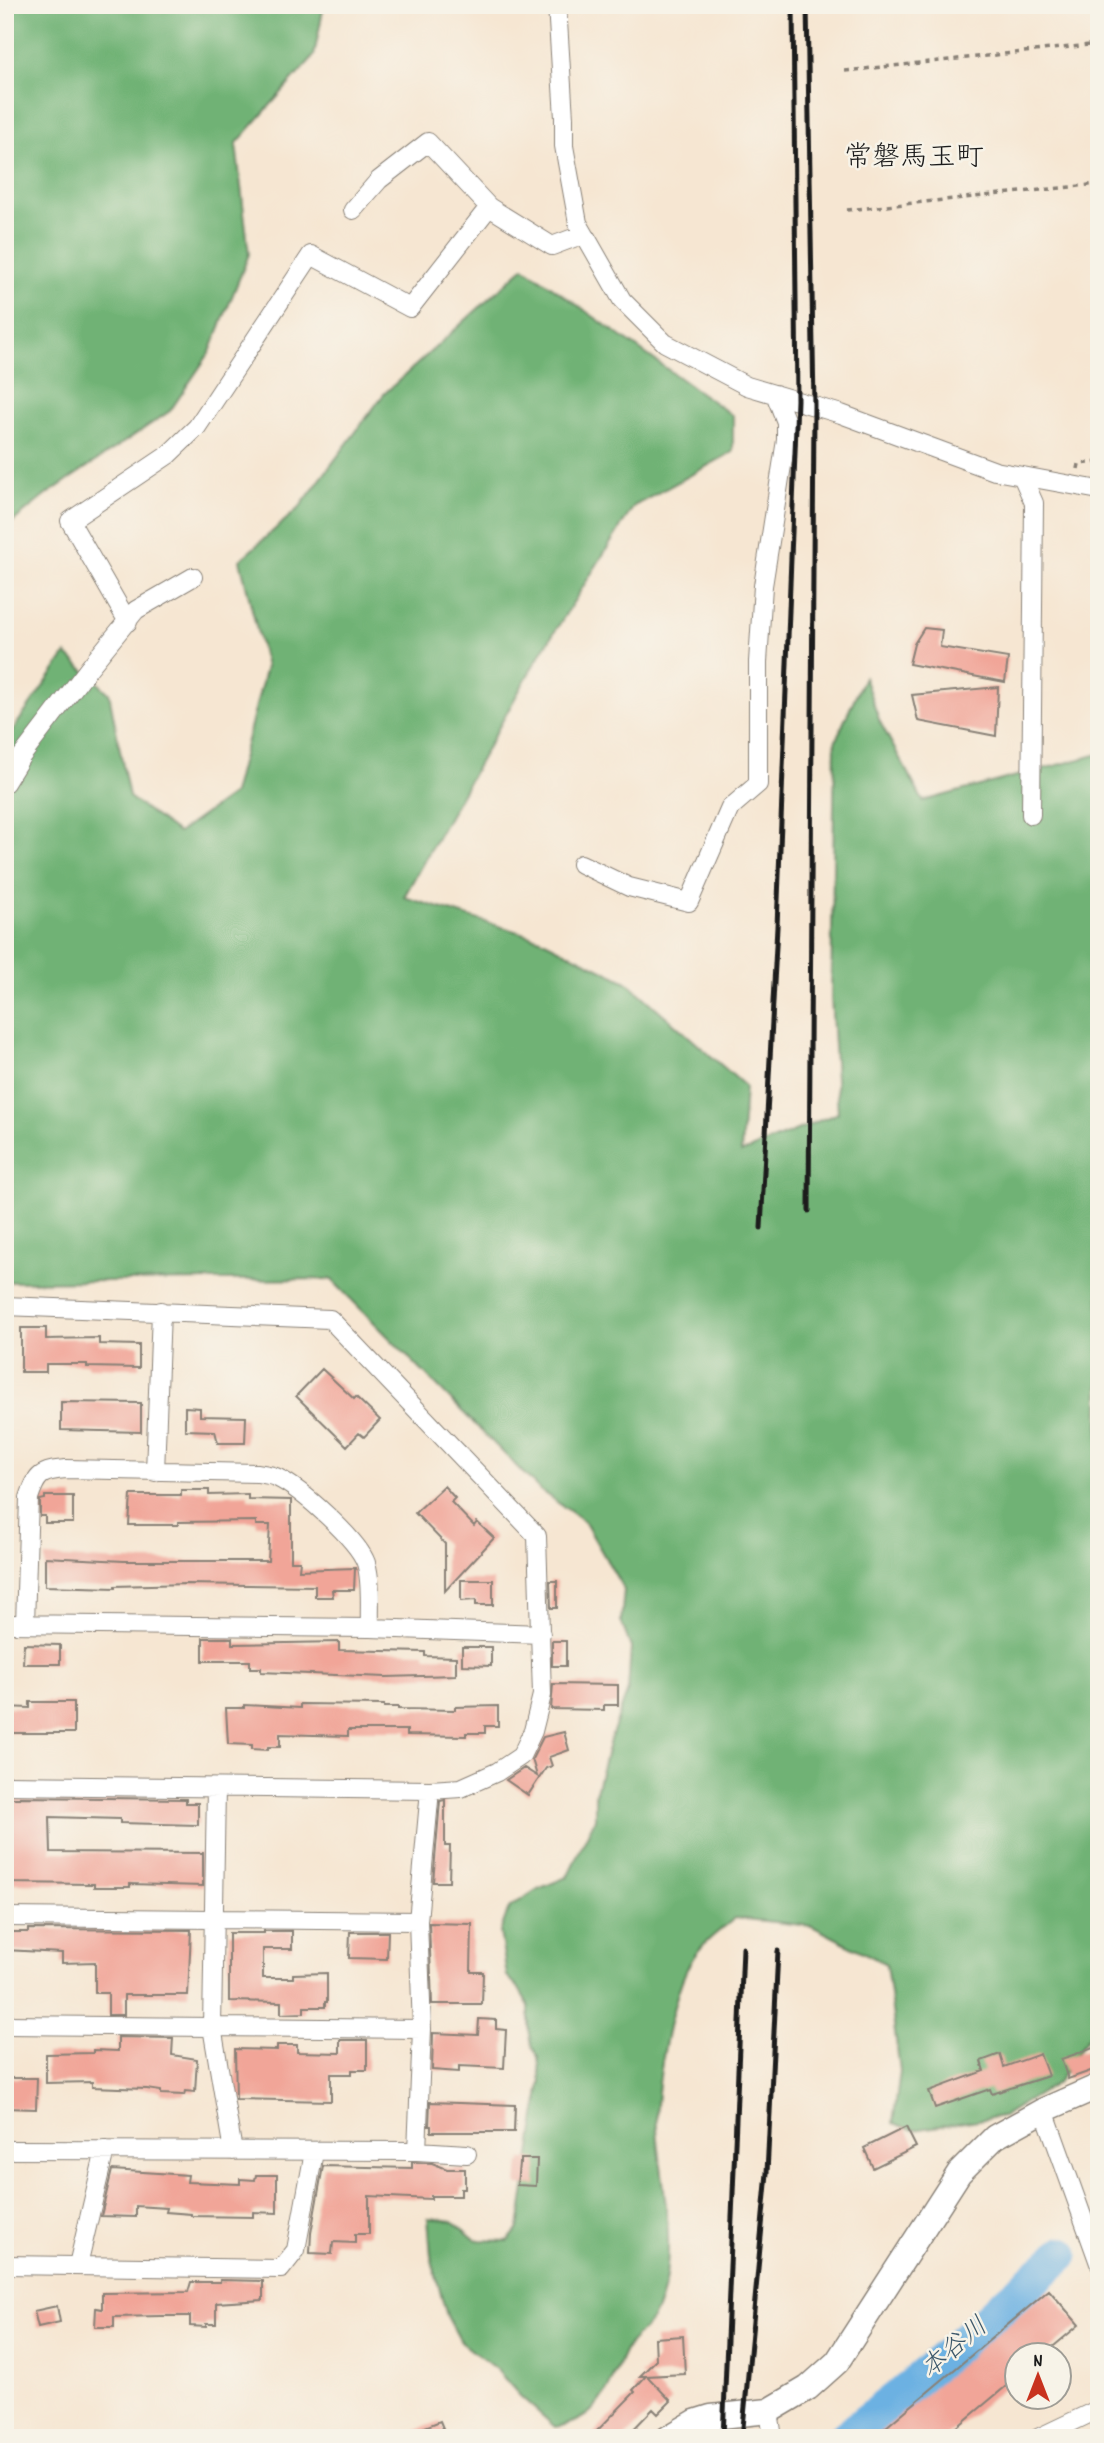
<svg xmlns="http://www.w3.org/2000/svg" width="1104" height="2443" font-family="Dekko,'Klee One',sans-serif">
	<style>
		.forest { fill: #6fb275; stroke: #466748; stroke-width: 2 }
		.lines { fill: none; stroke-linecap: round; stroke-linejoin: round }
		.river { stroke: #6cb1e2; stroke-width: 35 }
		.building { fill: #f1a598 }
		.street-casing { stroke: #898177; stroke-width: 20 }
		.secondary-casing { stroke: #898177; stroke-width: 27 }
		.path { stroke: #898177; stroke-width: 3.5; stroke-dasharray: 5 5; stroke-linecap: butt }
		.street { stroke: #fff; stroke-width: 18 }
		.secondary { stroke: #fff; stroke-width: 24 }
		.rail { stroke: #1c1c1c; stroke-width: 5 }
		.labels { text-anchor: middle; stroke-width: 5; stroke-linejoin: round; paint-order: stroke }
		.water-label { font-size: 26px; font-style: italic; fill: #3c586b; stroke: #f7f3e8 }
		.quarter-label { font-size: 28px; fill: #1c1c1c; stroke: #f7f3e8 }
	</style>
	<rect width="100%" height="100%" fill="#f7f3e8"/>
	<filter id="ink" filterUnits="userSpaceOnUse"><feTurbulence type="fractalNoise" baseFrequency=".0143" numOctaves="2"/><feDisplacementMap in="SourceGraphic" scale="14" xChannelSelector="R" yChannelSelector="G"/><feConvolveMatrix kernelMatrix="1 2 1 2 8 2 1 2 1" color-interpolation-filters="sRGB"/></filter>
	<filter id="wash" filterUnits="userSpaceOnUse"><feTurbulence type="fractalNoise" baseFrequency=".00686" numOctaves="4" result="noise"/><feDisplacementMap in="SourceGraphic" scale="28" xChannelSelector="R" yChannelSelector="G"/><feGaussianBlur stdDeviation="1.57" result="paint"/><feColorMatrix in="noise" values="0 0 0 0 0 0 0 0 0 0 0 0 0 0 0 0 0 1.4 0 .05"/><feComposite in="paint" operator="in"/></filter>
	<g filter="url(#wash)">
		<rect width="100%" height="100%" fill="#f6e6d2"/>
		<!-- forest -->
		<path class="forest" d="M5,5H324L314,56L236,144L249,254L210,352L170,411L46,495L5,528Z
			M524,267L733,416V452L634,506L533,666L404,897L541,939L627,982L745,1086L741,1153L838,1113L831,996L835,742L864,677L880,722L923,801L1099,754V2021L1057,2083L1003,2116L914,2130L893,2123L900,2071L886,1964L812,1926L735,1918C721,1930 703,1942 693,1958C672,1990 654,2091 657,2129C661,2178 673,2227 666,2277C664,2291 658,2311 650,2322C640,2336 628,2340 621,2359C608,2393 596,2421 555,2427L520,2396L497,2370L461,2342L447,2316L441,2295L431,2256L428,2218L453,2221L476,2240L508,2241L519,2228L541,2083L538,2057L532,2045L529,2029V2006L518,1987L507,1976L500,1932L509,1908L538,1889L567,1877L595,1819V1795L610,1740L628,1690L631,1648L621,1621L624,1590L584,1521L541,1491L331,1279L5,1282V741L66,654L109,693L129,797L178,833L233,794L266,667L240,560L299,508L384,394Z"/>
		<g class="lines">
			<!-- river -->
			<path class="river" d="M845,2438L914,2384L1062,2254"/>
		</g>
		<g id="blocks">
			<!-- building -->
			<path class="building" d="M924,628L942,630L940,647L1008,658L1005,682L909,664L914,644Z
				M998,687L996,736L918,721L912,695Z
				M21,1328H46V1339L99,1338V1344L139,1345V1368L87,1367V1364H46V1372H21Z
				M322,1369L354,1399L356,1397L380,1420L364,1437L359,1433L347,1446L296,1396Z
				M61,1402L141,1403V1432L61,1430Z
				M185,1407L200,1408V1416L246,1417L245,1443H218L215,1431L185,1430Z
				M444,1486L455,1498L451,1502L474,1526L477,1522L494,1538L445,1591V1544L415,1513Z
				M181,1490H209V1495L248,1494V1499L291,1500V1561H300L299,1570L355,1568L354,1590H332L333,1597H315V1586L186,1584L115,1586V1588L45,1586V1557L124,1561H268L270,1525H256V1521L178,1522V1525H129L131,1495H181Z
				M45,1496H73V1523H45V1516H40V1500L45,1499Z
				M461,1580H493V1605H476V1600L461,1601Z
				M550,1581H557V1608H551Z
				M203,1638H232V1644L339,1642V1650L425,1652V1656L456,1657V1675L386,1677L261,1672V1668H250V1661H203Z
				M552,1641H566V1666H552Z
				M24,1644L60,1645V1664H23Z
				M462,1647H491V1666L462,1665Z
				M553,1684L618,1685V1705H604V1710L551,1709Z
				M30,1702H74V1733H5V1707L30,1708Z
				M300,1704L384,1705V1707H398V1709L455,1710V1707L498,1706V1726H485V1733H466V1736L407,1735V1730H348V1736L280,1734V1747H268V1750L252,1749V1745L228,1744L226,1708H244V1705L300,1708Z
				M564,1732L569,1750L549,1757L552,1766L546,1768L528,1795L506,1780L524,1768L537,1776L532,1759L543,1737Z
				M20,1797L186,1799V1803H198V1825L120,1823V1819L50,1817L51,1852L203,1853V1886L130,1884V1887H94V1884L5,1883V1798H20Z
				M445,1800V1846H450L449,1882H433L440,1801Z
				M429,1923L472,1924L471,1972H483L482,2004H432Z
				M28,1929L191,1930L188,1995H124V2015H108V1993H95V1962L62,1963V1953L5,1950V1932H28Z
				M264,1931H292V1949H263V1978H293V1974L327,1973V2002H325V2007H304V2013L281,2014V2002L229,2001V1933H264Z
				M350,1932H388L387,1959L349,1958Z
				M479,2019L496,2020V2029L506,2030L504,2068L459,2066V2072L432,2070L433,2033L478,2035Z
				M118,2037L173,2038L172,2055L197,2059L195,2092L185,2091L184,2095L161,2094V2091L147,2089L92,2087V2082L46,2083V2054L93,2053V2050L118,2051Z
				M340,2040H367V2070H352V2074H331V2101L236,2099L235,2049L277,2050V2045H297V2052L340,2053Z
				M1099,2046V2068L1068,2079L1061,2059Z
				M1000,2054L1004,2067L1040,2054L1048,2076L992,2094L990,2089L935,2108L929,2091L984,2071L981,2061Z
				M5,2078H37L36,2109L5,2108Z
				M430,2102L515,2105L514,2132H431V2126H429Z
				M906,2127L916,2147L873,2168L864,2148Z
				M521,2159H537L536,2186L517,2185L519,2163H521Z
				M412,2162L432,2163L447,2169H465V2189H461V2196H431V2199L369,2196V2234H355V2243L333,2242L332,2254L310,2253L311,2233L323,2166L412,2168Z
				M112,2170L188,2175L187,2182L240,2184V2179L255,2180L256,2175H277V2213L253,2212V2217L191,2216V2214L166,2212L167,2208L136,2206V2217L101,2216Z
				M220,2280L263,2281V2300L216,2303V2324H206V2327L190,2326V2316H161L114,2317V2327H95L96,2308L102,2309V2293L188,2292L191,2282H220Z
				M1049,2290L1079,2325L1042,2356H1017V2377L944,2438H873Z
				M57,2306L60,2322L38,2327L34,2311Z
				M683,2336L685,2374L647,2376L671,2401L658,2414L653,2409L625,2438H590L635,2392L633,2390L646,2376H640L656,2360L655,2338Z
				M440,2421L447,2438H400V2437Z"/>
		</g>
	</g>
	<g filter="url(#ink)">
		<use href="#blocks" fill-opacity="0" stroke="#898177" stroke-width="2"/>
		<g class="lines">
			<!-- street casing -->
			<g class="street-casing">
				<path id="street" d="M557,5L564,118V146L578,223L622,300L665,343L747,386L841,414L995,471L1099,490
					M353,210L379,180L428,142L489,207
					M1022,476L1034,503L1031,815
					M128,622L70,521L168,455L197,427L311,255L410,308L489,207L552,246L584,234
					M5,783L21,757L89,668L136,610L193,577
					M581,864L629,887L689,902L730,808L758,784V662L763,586L786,440V422L775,394
					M5,1306L330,1319L537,1536L542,1695L533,1731L521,1756L497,1772L461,1788L430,1790L5,1785
					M155,1472L161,1311
					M5,1624L370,1628L541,1634
					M25,1624L29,1498C37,1474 41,1471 66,1469L257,1473C264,1474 272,1475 278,1478C301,1489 358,1540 366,1563C372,1583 369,1607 370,1628
					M216,1788L212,2027L233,2151
					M5,1917L418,1921
					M5,2025L422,2029
					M1044,2110L1099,2263
					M5,2150L417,2151L422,2029L418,1921L430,1790
					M417,2151L467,2154
					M5,2265L281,2269L296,2250L314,2152
					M78,2265L105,2150
					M769,2411L773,2438
					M1038,2438L1099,2409"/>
			</g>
			<!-- secondary casing -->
			<g class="secondary-casing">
				<path id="secondary" d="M668,2438L695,2422L711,2417L769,2411L808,2388L837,2362L959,2173L995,2137L1044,2110L1099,2086"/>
			</g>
			<!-- path -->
			<path class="path" d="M845,71L1099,44
				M847,210L1099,184
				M1078,469L1079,464L1099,462"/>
			<!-- street -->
			<use href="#street" class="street"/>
			<!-- secondary -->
			<use href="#secondary" class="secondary"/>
			<!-- rail -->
			<path class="rail" d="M807,5L814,405L809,1211
				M761,1228L777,927L797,400L793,5
				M723,2438L743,1948
				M742,2438L767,2173L778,1951"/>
		</g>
	</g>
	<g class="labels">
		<!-- water labels -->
		<g class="water-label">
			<text transform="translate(953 2346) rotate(-40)" y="9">本谷川</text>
		</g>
		<!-- quarter labels -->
		<g class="quarter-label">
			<text x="914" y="165">常磐馬玉町</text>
		</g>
	</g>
	<!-- margin -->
	<rect width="1104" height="2443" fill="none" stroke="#f7f3e8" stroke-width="28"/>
	<!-- north arrow -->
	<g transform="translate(1038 2376)"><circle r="33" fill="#f7f3e8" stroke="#9f9d96" stroke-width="2"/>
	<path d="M0-5L12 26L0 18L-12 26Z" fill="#c8321e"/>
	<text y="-10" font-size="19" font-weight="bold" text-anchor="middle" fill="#1c1c1c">N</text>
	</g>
</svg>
